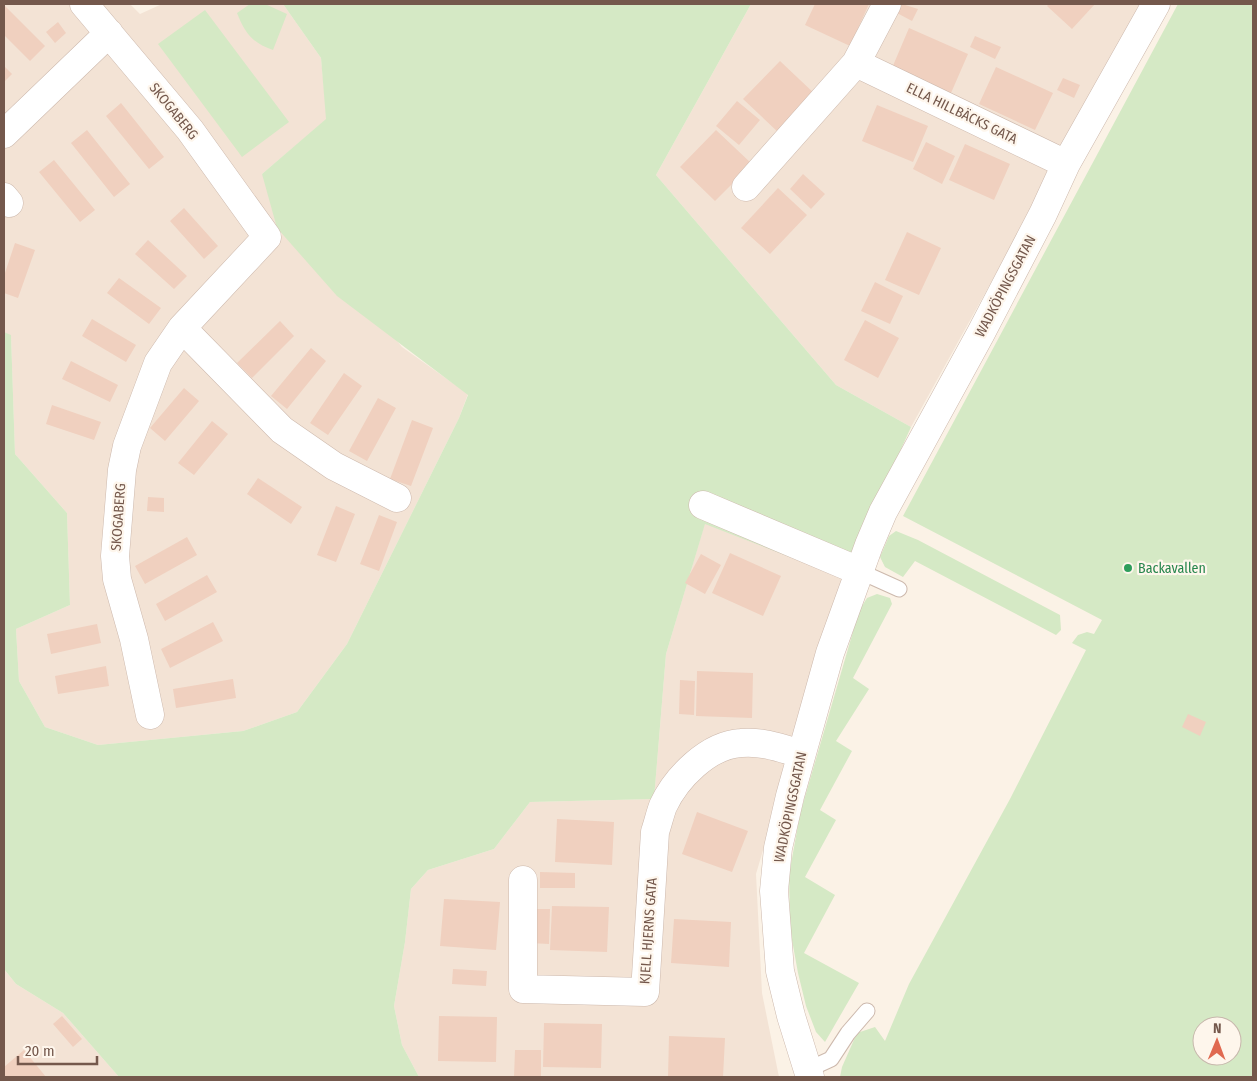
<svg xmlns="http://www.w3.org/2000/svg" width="1257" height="1081" font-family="'Fira Sans Condensed',sans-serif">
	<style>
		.residential { fill: #f3e3d5 }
		.green { fill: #d5e9c5; fill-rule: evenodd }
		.building { fill: #f0d0bf }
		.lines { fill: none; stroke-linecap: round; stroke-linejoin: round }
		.service-casing { stroke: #cdb9ad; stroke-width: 17 }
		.minor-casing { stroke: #cdb9ad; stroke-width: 29 }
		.service { stroke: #fff; stroke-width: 15 }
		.minor { stroke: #fff; stroke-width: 28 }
		.leisure-dot { fill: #2e9e5b; stroke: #fef6ec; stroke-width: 2 }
		.labels { text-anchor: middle; stroke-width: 4.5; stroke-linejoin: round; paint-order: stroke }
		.street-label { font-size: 14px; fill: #74584c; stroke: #fef6ec }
		.leisure-label { font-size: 14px; fill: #27864d; stroke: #fef6ec; text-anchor: start }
	</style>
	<rect width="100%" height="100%" fill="#fbf2e6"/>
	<!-- residential -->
	<path class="residential" d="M4,4H130L140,14L162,4H283L321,58L327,119L262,174L402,347L468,394L459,418L347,644L297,712L243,731L98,745L45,727L19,681L16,629L70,605L67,513L15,454L11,336L4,332Z
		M751,4H1145L911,427L836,385L656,175Z
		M705,523L843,578L756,874L762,993L779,1077H419L402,1045L394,1006L405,942L411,889L428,870L494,849L530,802L654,799L666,654Z
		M4,969L16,984L63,1013L119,1077H4Z"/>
	<!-- green -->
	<path class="green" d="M250,4H265L287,14L273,50C252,43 245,33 237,13Z
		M283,4H751L656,175L836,385L911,427L843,578L705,524L666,654L654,799L530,802L494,849L428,870L411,889L405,942L394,1006L402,1045L419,1077H119L63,1013L16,984L4,969V332L11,335L15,454L67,513L70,605L16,629L19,681L45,727L98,745L243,731L297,712L347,644L459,418L468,395L337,296L277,228L262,174L326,119L321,58Z
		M1178,4H1253V1077H840L842,1067L857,1033L875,1027L885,1041L909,984L1010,799L1086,650L1072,643L1078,635L1087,632L1094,634L1102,620L903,516ZM1202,1026H1232V1056H1202Z
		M205,10L289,122L242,157L158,44Z
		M896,531L918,540L1060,615L1061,630L1056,635L915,561L903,577L885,567L880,557L889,536Z
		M877,594L890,598L892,604L853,678L869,689L836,741L852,751L820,810L836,820L805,877L835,895L804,953L859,983L825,1042L816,1032L806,1006L798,973L790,929L789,875L800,814L859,611L867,598Z"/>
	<!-- building -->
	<path class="building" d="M815,4H869L850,46L805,25Z
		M902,4L918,9L912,21L897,13Z
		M1049,4H1095L1072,29L1047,6Z
		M4,5L45,46L30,61L4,35Z
		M58,22L66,33L55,43L46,32Z
		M909,28L968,54L951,93L892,68Z
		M975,36L1001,47L995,59L970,47Z
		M780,61L817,96L780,134L743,99Z
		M4,66L12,74L4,82Z
		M996,67L1053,93L1035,130L979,104Z
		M1063,78L1080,85L1074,98L1057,90Z
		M737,101L760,120L739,145L716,126Z
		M121,103L164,157L149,169L106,116Z
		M877,105L928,126L913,162L862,141Z
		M87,130L130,184L114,197L71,143Z
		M716,130L752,164L715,201L680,167Z
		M926,142L955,156L942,184L913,169Z
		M965,144L1010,164L994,200L949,180Z
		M54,160L95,210L80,222L39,172Z
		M803,174L825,194L811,209L790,189Z
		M778,188L807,215L770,254L741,228Z
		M184,208L218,246L204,259L170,221Z
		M907,232L941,248L919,295L885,280Z
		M148,240L187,276L174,289L135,254Z
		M15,243L35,250L18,298L4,293V276Z
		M119,278L161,308L149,324L107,293Z
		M875,282L903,296L890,324L861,311Z
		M92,319L136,345L126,362L82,336Z
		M865,320L899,338L878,378L844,360Z
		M280,321L294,336L252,378L237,363Z
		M311,348L326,361L287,409L271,396Z
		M71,361L118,385L110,402L62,379Z
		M344,373L362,386L328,435L310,423Z
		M184,388L199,401L165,441L150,428Z
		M378,398L396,408L367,461L349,451Z
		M52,405L101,422L94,440L46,424Z
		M412,420L433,428L411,486L390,479Z
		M212,421L228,434L194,475L178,463Z
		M258,478L302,507L291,524L247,494Z
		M148,497L164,498V512L147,511Z
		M336,506L355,514L336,562L317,555Z
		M379,515L397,522L379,571L360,564Z
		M187,537L197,555L145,584L135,566Z
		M730,553L781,576L763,616L712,593Z
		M701,554L721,565L705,594L685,583Z
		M207,575L217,592L165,621L156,604Z
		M213,622L223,641L170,668L161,649Z
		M97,624L101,643L51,654L47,634Z
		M106,666L109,686L58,694L55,676Z
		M697,671L753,673L752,718L696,716Z
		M233,679L236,698L176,708L173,689Z
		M680,680L695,681L694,715L679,714Z
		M1188,714L1206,722L1200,736L1182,727Z
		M697,812L748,831L732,872L682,854Z
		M557,819L614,822L612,865L555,862Z
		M540,872L575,873V888H540Z
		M444,899L500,902L496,950L440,946Z
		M552,906L609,907L607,952L550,950Z
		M531,909H550L549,944L530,943Z
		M674,919L731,922L729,967L671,963Z
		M453,969L487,971L486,986L452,984Z
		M62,1016L82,1039L73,1047L53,1024Z
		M439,1016L497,1017L496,1062L438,1061Z
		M544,1023L602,1024L601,1068L543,1067Z
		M669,1036L725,1038L723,1077H668Z
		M24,1050L46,1077H4V1067Z
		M515,1050H541V1077H514Z"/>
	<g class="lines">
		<!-- service casing -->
		<g class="service-casing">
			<path id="service" d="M859,571L899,589
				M807,1070L831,1059L848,1033L867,1011"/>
		</g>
		<!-- minor casing -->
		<g class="minor-casing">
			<path id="minor" d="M84,4L190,130L267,237L182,328L158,363L127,446L122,470L115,556L117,579L134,639L150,715
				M856,63L1066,164
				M4,134L109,33
				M746,187L856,63L887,4
				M4,197L9,203
				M182,328L282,430L334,466L397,498
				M703,505L859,571
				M523,880V989L645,992L655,832C658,823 660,814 663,806C676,778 708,745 741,743C762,741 781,748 801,754
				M810,1077L791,1016L780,971L774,891L778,848L790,796L830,653L869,545L883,512L981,333L1043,214L1066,164L1156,4"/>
		</g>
		<!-- service -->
		<use href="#service" class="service"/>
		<!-- minor -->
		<use href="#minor" class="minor"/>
	</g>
	<!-- markers -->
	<circle class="leisure-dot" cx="1128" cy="568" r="5"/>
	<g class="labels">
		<!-- street labels -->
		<g class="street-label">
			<text transform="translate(174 111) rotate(51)" y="5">SKOGABERG</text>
			<text transform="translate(962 113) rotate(26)" y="5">ELLA HILLBÄCKS GATA</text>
			<text transform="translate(1005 286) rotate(-62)" y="5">WADKÖPINGSGATAN</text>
			<text transform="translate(118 517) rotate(-86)" y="5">SKOGABERG</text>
			<text transform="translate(790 807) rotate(-78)" y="5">WADKÖPINGSGATAN</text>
			<text transform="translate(648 931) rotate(-86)" y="5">KJELL HJERNS GATA</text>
		</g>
		<!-- leisure labels -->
		<g class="leisure-label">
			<text x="1138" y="573">Backavallen</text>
		</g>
	</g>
	<!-- border -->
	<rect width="1257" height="1081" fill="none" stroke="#74584c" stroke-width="10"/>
	<!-- north arrow -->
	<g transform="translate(1217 1041) rotate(1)"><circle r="24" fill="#fef6ec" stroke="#c7b7ac"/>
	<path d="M0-4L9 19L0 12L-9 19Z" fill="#e06950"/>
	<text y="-8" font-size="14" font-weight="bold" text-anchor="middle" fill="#74584c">N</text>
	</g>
	<!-- scale -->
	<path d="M18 1056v8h79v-8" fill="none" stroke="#74584c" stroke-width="2.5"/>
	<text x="25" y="1056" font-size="15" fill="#74584c" stroke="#fef6ec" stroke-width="4" paint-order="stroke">20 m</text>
</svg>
